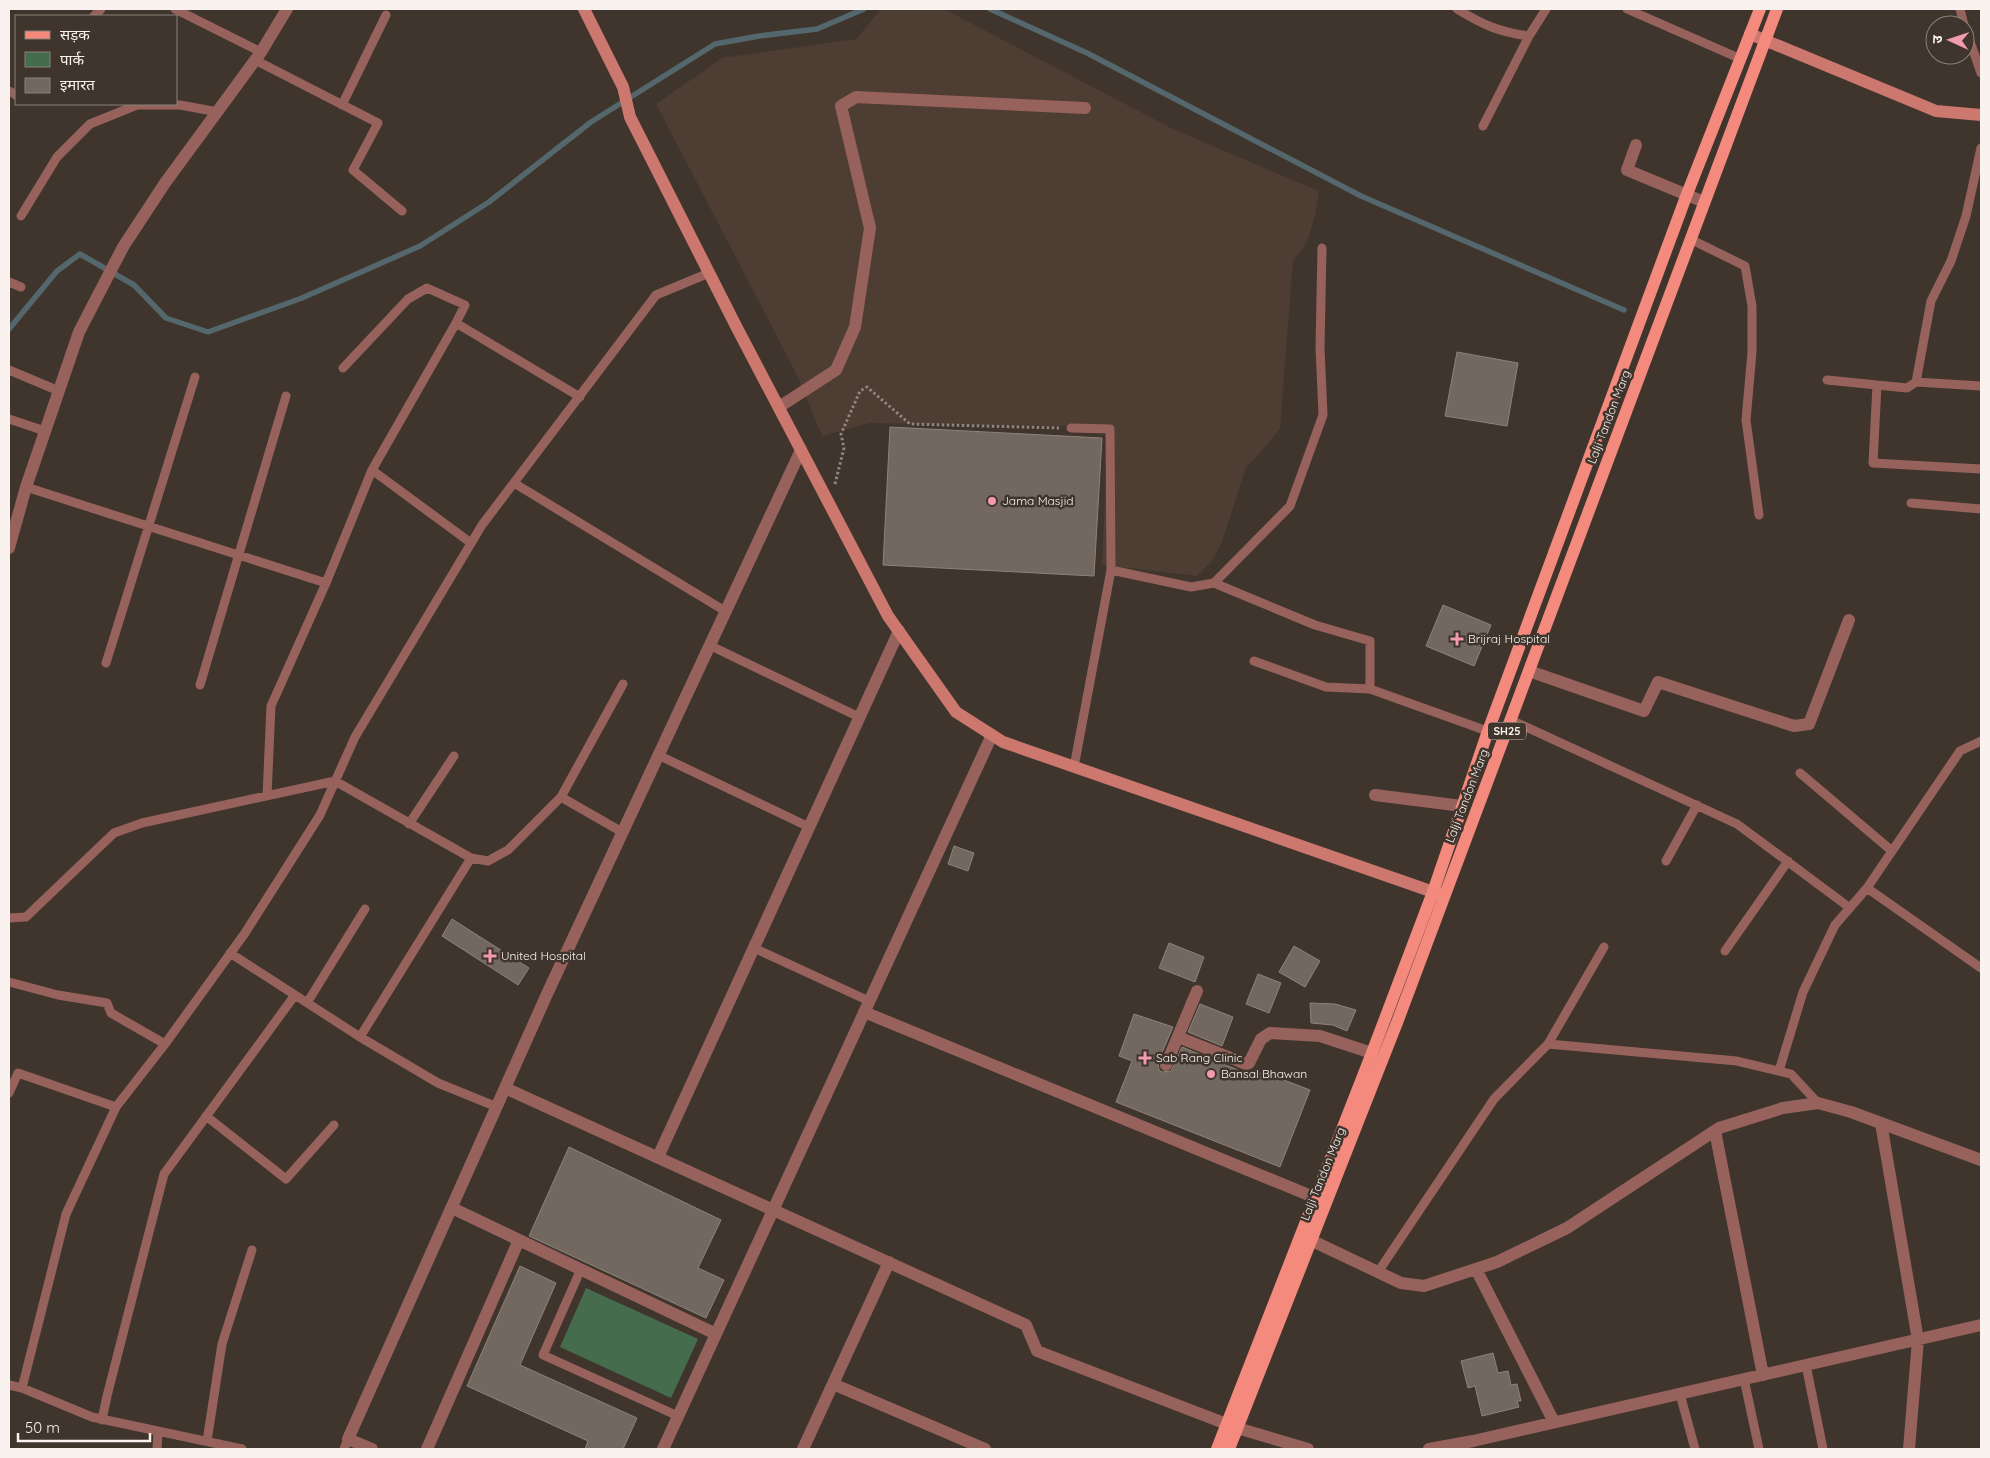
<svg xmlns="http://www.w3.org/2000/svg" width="1990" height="1458" font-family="Quicksand,'Noto Sans Devanagari',sans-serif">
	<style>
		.built { fill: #4d3d32 }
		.green { fill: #456c4c }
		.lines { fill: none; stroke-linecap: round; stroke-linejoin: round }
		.stream { stroke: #54676c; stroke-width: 5.5 }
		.building { fill: #736860; stroke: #8e837a }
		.path { stroke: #8e867f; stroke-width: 3; stroke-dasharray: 2.5 2.5; stroke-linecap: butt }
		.lane { stroke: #97625b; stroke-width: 9 }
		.street { stroke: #97625b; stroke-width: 12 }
		.secondary { stroke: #cc786e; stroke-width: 12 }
		.primary { stroke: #f4897d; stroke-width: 12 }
		.poi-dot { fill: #f29ab0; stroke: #3f352d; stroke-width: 2 }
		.labels { text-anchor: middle; stroke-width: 5; stroke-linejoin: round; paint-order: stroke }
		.shield { fill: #3f352d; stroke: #c1b9b4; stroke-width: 1 }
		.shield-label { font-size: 11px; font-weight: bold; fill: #f9f2ee }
		.street-label { font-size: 12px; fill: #f9f2ee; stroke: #3f352d }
		.poi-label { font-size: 12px; fill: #f9f2ee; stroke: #3f352d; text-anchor: start }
	</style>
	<rect width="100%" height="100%" fill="#3f352d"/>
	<!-- built -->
	<path class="built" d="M881,9H944L1171,128L1319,191L1315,216L1307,242L1293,261L1280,429L1259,454L1246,467L1222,542L1212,561L1197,576L1102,565L1108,427L869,423L822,436L797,375L656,104L722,58L856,39Z"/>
	<!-- green -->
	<path class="green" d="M586,1288L698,1339L671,1398L560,1347Z"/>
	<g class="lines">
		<!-- stream -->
		<path class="stream" d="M990,9L1087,53L1361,196L1624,310
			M9,329L57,271L80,254L134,285L166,318L208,332L302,298L420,246L489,202L591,122L715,44L759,36L817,29L864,9"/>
	</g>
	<!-- building -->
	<path class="building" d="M1457,352L1518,363L1507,426L1445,416Z
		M890,427L1102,438L1094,576L883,565Z
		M1443,605L1491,625L1474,666L1426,646Z
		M954,846L974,853L968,871L948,864Z
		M452,919L529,968L518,985L442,936Z
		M1169,943L1204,957L1195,982L1159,968Z
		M1294,946L1320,961L1305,987L1279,972Z
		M1258,974L1281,983L1269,1013L1246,1004Z
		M1310,1003L1335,1004L1356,1010L1347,1031L1333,1025L1311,1023Z
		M1200,1004L1233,1017L1222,1046L1188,1032Z
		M1134,1014L1173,1027L1158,1062L1159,1070L1162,1072L1171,1071L1182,1047L1243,1072L1266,1073L1310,1090L1280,1167L1116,1102L1132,1061L1119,1056Z
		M569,1147L721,1220L698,1268L724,1280L706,1318L529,1236Z
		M520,1266L556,1283L520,1365L637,1418L623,1449H585L588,1441L467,1386Z
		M1493,1353L1498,1373L1508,1371L1511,1385L1517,1384L1521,1401H1517L1519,1407L1482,1416L1475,1386L1468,1388L1461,1361Z"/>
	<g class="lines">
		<!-- path -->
		<path class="path" d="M835,484L844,448L841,434L860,391L867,387L910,424L1059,428"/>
		<!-- lane -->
		<path class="lane" d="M175,9L261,52
			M1457,9C1483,25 1499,32 1529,36L1546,9
			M1627,9L1741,59
			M1960,9L1964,25
			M94,16L101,9
			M1965,27L1981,73
			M255,60L378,123L353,170L402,211
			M9,91L16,95
			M342,105L386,15
			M1483,126L1529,36
			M1981,148L1966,216L1951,261L1931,301L1916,382L1981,386
			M21,216L57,157L90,124L137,105H180L218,112
			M1690,239L1745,266L1752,306V352L1746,420L1759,515
			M9,282L21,287
			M343,368L408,299L427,288L465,305L456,323
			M9,370L59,391
			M1827,380L1907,388L1916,382
			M1877,385L1873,463L1981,469
			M9,419L45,431
			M1071,428L1110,429L1111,570
			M372,470L471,543
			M514,483L725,611
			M26,487L326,583
			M1911,503L1981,509
			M1214,583L1315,625L1370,641V689
			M709,645L859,717
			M1254,661L1326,687L1370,689L1504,737
			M106,663L195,377
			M200,685L286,396
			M1511,720L1737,824L1850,908
			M658,755L809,827
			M1074,767L1111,570L1191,587L1214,583L1290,506L1323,415L1320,348L1322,248
			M1800,773L1892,851
			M267,796L271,706L326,583L372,470L456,323L580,397
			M561,797L623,684
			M409,824L454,756
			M1666,861L1697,805
			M1867,888L1981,968
			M9,918L26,917L114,833L142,823L335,781L471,858L488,861L508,850L561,797L622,832
			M754,948L869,1001
			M1725,951L1788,861
			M230,953L360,1037L438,1083L497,1107
			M9,982L58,995L107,1003L111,1013L165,1044
			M307,1003L365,909
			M360,1037L471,858
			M1548,1044L1604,947
			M1779,1071L1803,992L1835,925L1867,888L1960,751L1981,741
			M9,1093L18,1073L116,1107
			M206,1116L286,1179L334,1125
			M581,1269L543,1355L678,1416
			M1378,1272L1494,1099L1548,1044L1737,1061L1791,1074L1818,1103
			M1806,1365L1823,1449
			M1744,1379L1759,1449
			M9,1385L22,1388L92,1417L242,1449
			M22,1388L66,1214L116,1107L165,1044L245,933L320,815L355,737L482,525L656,295L709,273
			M1680,1394L1695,1449
			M102,1420L107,1396L164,1174L295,995
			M207,1441L222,1344L252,1250
			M157,1449L158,1431
			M344,1449L348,1439"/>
		<!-- street -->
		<path class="street" d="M1636,145L1627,170L1704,202
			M779,407L836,370L855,327L870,228L841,106L856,97L1085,108
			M9,548L26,487L79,332L123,247L165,183L261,52L287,9
			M1529,671L1644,711L1658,682L1794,726L1809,724L1849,620
			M1375,795L1462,806
			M864,1012L1316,1198
			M1178,1037L1246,1064L1249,1063L1261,1039L1270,1033L1320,1036L1372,1053
			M1166,1065L1197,991
			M505,1088L1026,1325L1037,1351L1237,1428L1308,1449
			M1881,1123L1918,1340L1909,1449
			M1715,1131L1763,1375
			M658,1157L899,631
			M452,1208L716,1334
			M1302,1236L1401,1283L1424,1286L1497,1262L1567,1228L1719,1128L1783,1108L1818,1103L1851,1112L1981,1160
			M1476,1269L1554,1422
			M833,1384L985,1449
			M372,1449L348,1439L547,994L801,450
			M427,1449L519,1240
			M663,1449L992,735
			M803,1449L889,1262
			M1429,1449L1473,1441L1981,1325"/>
		<!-- secondary -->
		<path class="secondary" d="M584,9L623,87L630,117L737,328L888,616L956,712L1003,742L1442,895
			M1750,34L1936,111L1981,115"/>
		<!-- primary -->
		<path class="primary" d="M1217,1449L1372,1053L1433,892L1488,731L1687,194L1760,9
			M1229,1449L1398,1020L1777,9"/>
	</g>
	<!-- markers -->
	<g class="poi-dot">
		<circle cx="992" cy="501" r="5"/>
		<path d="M1454.5 631.5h5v5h5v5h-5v5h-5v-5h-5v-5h5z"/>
		<path d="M487.5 948.5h5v5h5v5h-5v5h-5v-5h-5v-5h5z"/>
		<path d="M1142.5 1050.5h5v5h5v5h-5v5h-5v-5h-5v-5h5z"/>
		<circle cx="1211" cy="1074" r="5"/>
	</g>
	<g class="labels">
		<!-- shield labels -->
		<rect class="shield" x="1488" y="722.5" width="38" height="17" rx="4"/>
		<g class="shield-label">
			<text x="1507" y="735">SH25</text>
		</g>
		<!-- street labels -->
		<g class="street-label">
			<text transform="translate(1609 417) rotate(-69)" y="4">Lalji Tandon Marg</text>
			<text transform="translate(1467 796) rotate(-69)" y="4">Lalji Tandon Marg</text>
			<text transform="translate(1323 1174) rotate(-68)" y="4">Lalji Tandon Marg</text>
		</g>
		<!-- poi labels -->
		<g class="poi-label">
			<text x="1002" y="505">Jama Masjid</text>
			<text x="1468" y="643">Brijraj Hospital</text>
			<text x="501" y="960">United Hospital</text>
			<text x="1156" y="1062">Sab Rang Clinic</text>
			<text x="1221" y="1078">Bansal Bhawan</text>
		</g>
	</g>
	<!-- border -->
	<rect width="1990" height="1458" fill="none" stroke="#f9f2ee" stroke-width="20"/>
	<!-- legend -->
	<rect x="15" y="15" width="162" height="90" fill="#3f352d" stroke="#89817a"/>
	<rect x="25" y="31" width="25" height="8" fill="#f4897d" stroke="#89817a"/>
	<text x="60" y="40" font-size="15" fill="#f9f2ee">सड़क</text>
	<rect x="25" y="52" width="25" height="15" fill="#456c4c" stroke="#89817a"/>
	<text x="60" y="65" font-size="15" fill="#f9f2ee">पार्क</text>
	<rect x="25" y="78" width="25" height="15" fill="#736860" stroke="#89817a"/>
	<text x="60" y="90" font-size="15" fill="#f9f2ee">इमारत</text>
	<!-- north arrow -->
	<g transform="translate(1950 40) rotate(273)"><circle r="24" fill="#3f352d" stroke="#89817a"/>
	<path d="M0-4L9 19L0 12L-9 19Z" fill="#f29ab0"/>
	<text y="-8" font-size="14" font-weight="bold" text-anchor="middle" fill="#f9f2ee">उ</text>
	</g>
	<!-- scale -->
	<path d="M18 1433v8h132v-8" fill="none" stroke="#f9f2ee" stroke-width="2.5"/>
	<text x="25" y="1433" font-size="15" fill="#f9f2ee" stroke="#3f352d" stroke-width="4" paint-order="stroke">50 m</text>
</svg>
